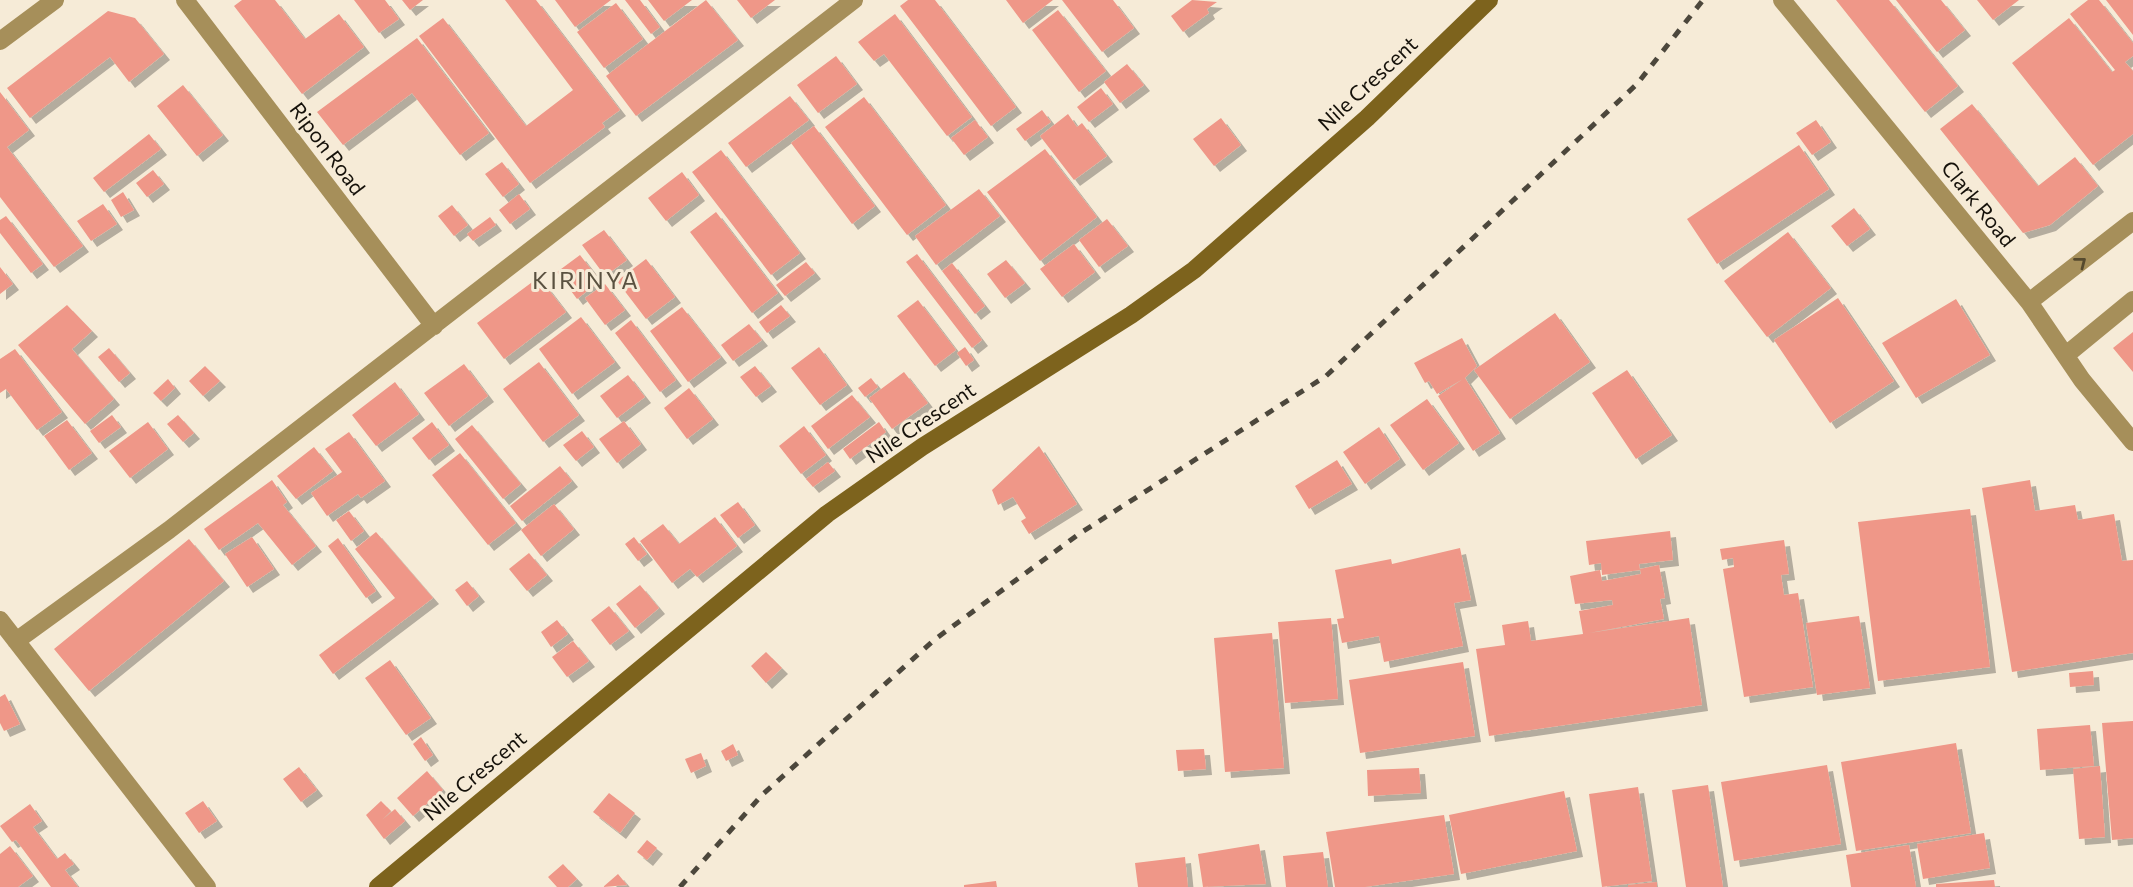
<svg xmlns="http://www.w3.org/2000/svg" width="2133" height="887" font-family="Commissioner,sans-serif">
	<style>
		.building { fill: #ef9788; filter: url(#shadow) }
		.lines { fill: none; stroke-linecap: round; stroke-linejoin: round }
		.street { stroke: #a68f5a; stroke-width: 18 }
		.secondary { stroke: #7d631d; stroke-width: 18 }
		.rail { stroke: #4c473c; stroke-width: 5; stroke-dasharray: 9 9; stroke-linecap: butt }
		.oneway { stroke: #564a2e }
		.labels { text-anchor: middle; stroke-width: 6; stroke-linejoin: round; paint-order: stroke }
		.street-label { font-size: 21px; fill: #15110a; stroke: #f6ebd7 }
		.quarter-label { font-size: 24px; letter-spacing: 2px; fill: #5a5140; stroke: #f6ebd7 }
	</style>
	<defs>
		<filter id="shadow"><feDropShadow dx="6" dy="6" stdDeviation="0" flood-color="#0004"/></filter>
	</defs>
	<rect width="100%" height="100%" fill="#f6ebd7"/>
	<!-- building -->
	<path class="building" d="M242,0H275L305,39L339,14L364,47L302,94L234,6Z
		M354,0H385L399,19L379,33Z
		M402,0H423L410,10Z
		M505,0H536L620,110L602,123L605,127L530,183L419,36L443,18L526,126L573,90Z
		M555,0H611L575,27Z
		M625,0H640L660,27L651,34Z
		M648,0H692L664,21Z
		M706,0L738,40L636,116L606,76Z
		M737,0H775L751,18Z
		M908,0H935L1016,107L991,126L900,6Z
		M1006,0H1053L1023,23Z
		M1062,0H1113L1134,28L1102,52Z
		M1192,0L1217,2L1207,9L1209,13L1183,32L1171,16Z
		M1836,0H1889L1958,86L1925,112Z
		M1896,0H1941L1965,30L1937,52Z
		M1977,0H2019L1993,20Z
		M2088,0H2099L2133,43V56L2125,62L2133,71V134L2093,165L2012,63L2069,18L2112,72L2115,70L2070,14Z
		M2106,0H2133V35Z
		M616,3L643,39L604,68L577,32Z
		M1058,10L1106,71L1079,92L1032,30Z
		M108,11L135,18L164,54L129,82L110,57L30,118L7,88Z
		M895,14L972,117L947,136L884,54L874,61L858,42Z
		M417,38L489,133L460,155L412,93L343,145L317,112Z
		M836,56L857,84L818,113L797,85Z
		M1127,64L1144,85L1120,103L1104,82Z
		M183,85L223,135L197,156L157,106Z
		M1101,88L1113,104L1089,122L1077,107Z
		M0,92L29,130L7,147L83,246L54,267L0,197Z
		M790,96L809,120L746,167L728,143Z
		M864,97L946,205L907,235L825,127Z
		M1972,104L2038,186L2075,157L2098,186L2050,225L2023,233L1940,129Z
		M1042,110L1051,122L1025,141L1016,129Z
		M1068,114L1077,127L1082,123L1107,156L1074,180L1040,136Z
		M1221,118L1241,145L1214,166L1193,139Z
		M975,120L988,137L964,155L951,138Z
		M1816,120L1831,142L1812,155L1796,133Z
		M814,126L875,206L852,224L791,143Z
		M149,134L161,149L104,192L93,178Z
		M1799,145L1829,189L1717,264L1687,219Z
		M1045,149L1097,217L1040,261L987,192Z
		M721,150L800,253L771,275L692,172Z
		M502,162L519,184L503,197L485,174Z
		M153,170L164,184L147,197L136,183Z
		M682,172L699,195L666,221L648,198Z
		M979,189L1000,216L936,265L915,236Z
		M123,192L134,210L121,217L111,200Z
		M519,194L530,209L510,224L499,210Z
		M103,204L117,224L91,241L77,221Z
		M452,205L468,225L454,236L438,216Z
		M1854,208L1870,229L1847,246L1831,226Z
		M716,212L778,293L752,313L690,232Z
		M6,216L43,264L31,273L0,233V220Z
		M490,217L496,225L473,241L467,234Z
		M1107,219L1128,246L1099,267L1079,240Z
		M604,230L627,260L605,276L582,245Z
		M1788,232L1831,288L1767,337L1724,281Z
		M1074,244L1095,272L1062,297L1040,269Z
		M917,254L982,340L972,348L906,262Z
		M580,255L600,281L577,299L557,272Z
		M646,259L675,297L646,319L617,281Z
		M1006,260L1025,283L1005,298L987,274Z
		M806,262L815,273L785,296L776,285Z
		M952,263L985,306L975,314L942,271Z
		M0,267L13,284L0,294Z
		M539,277L566,312L504,359L477,323Z
		M605,284L625,310L605,325L585,298Z
		M1838,298L1894,381L1830,423L1774,340Z
		M1956,299L1990,355L1916,398L1882,343Z
		M918,300L956,350L935,366L897,316Z
		M67,305L92,331L72,349L114,399L85,424L18,345Z
		M781,305L790,316L767,333L759,322Z
		M682,307L721,357L688,382L650,331Z
		M1555,313L1590,362L1510,419L1474,370Z
		M581,317L615,362L572,394L539,349Z
		M631,320L676,380L660,392L615,333Z
		M749,324L762,340L733,361L721,345Z
		M2133,332V372L2113,348Z
		M1462,338L1477,366L1465,378L1500,433L1473,451L1438,396L1463,379L1437,394L1429,381L1425,383L1414,363Z
		M819,347L847,385L820,405L791,368Z
		M965,347L974,360L966,366L957,353Z
		M109,348L130,373L119,382L98,357Z
		M15,349L62,412L37,430L6,389L0,393V359Z
		M539,362L579,415L543,442L503,389Z
		M464,364L488,396L449,426L424,393Z
		M205,366L220,381L203,396L189,381Z
		M755,366L771,386L756,397L740,377Z
		M1627,370L1672,435L1636,459L1592,393Z
		M904,372L928,403L892,429L869,398Z
		M628,375L645,397L617,418L600,396Z
		M871,378L878,387L865,397L858,388Z
		M168,379L175,388L161,401L153,393Z
		M395,382L419,414L376,446L352,415Z
		M689,388L713,419L687,439L664,408Z
		M852,395L870,417L828,449L811,426Z
		M1427,399L1459,443L1423,470L1390,425Z
		M112,415L121,427L99,443L90,431Z
		M178,415L194,433L183,442L167,424Z
		M67,420L92,453L69,470L44,436Z
		M624,421L641,444L617,463L599,439Z
		M148,422L168,449L130,478L109,451Z
		M432,422L449,445L429,460L412,438Z
		M879,422L886,432L850,459L843,449Z
		M472,425L521,484L503,499L455,439Z
		M804,426L826,455L801,474L779,446Z
		M1379,427L1400,459L1365,484L1343,452Z
		M582,431L594,447L576,461L563,445Z
		M349,432L385,481L361,498L358,494L327,516L311,493L342,472L325,449Z
		M1039,446L1077,504L1029,534L1021,521L1026,518L1013,497L998,505L992,490Z
		M314,447L333,471L296,499L277,476Z
		M460,453L516,523L488,545L432,475Z
		M1337,460L1352,484L1309,509L1295,486Z
		M828,462L835,471L813,487L806,479Z
		M560,466L572,481L522,521L510,506Z
		M272,480L287,502L283,505L316,546L292,565L258,523L219,550L204,529Z
		M2030,480L2035,511L2075,505L2078,520L2114,514L2122,561L2133,560V653L2012,672L1982,488Z
		M738,502L755,525L738,538L720,515Z
		M554,504L574,529L541,556L521,530Z
		M1970,509L1990,667L1878,681L1858,522Z
		M349,511L364,531L351,541L336,520Z
		M715,517L737,546L697,577L690,569L672,583L640,541L663,524L679,544Z
		M1670,531L1673,560L1639,564L1640,570L1602,575L1601,563L1589,565L1586,541Z
		M376,532L433,598L333,674L319,655L395,598L355,549Z
		M252,537L274,569L247,587L225,554Z
		M634,537L647,554L638,561L625,544Z
		M338,538L376,591L366,598L328,546Z
		M189,539L224,581L89,691L54,649Z
		M1784,540L1789,574L1781,575L1784,595L1798,593L1813,687L1744,697L1723,569L1734,567L1733,558L1722,560L1720,549Z
		M1460,548L1471,600L1454,603L1463,646L1384,662L1379,636L1342,643L1337,619L1344,618L1335,570L1391,559L1392,564Z
		M529,553L547,575L527,591L509,569Z
		M1659,565L1665,598L1660,599L1664,619L1589,633L1689,618L1702,705L1489,736L1476,649L1505,645L1502,625L1528,621L1531,641L1583,634L1579,611L1613,605L1612,600L1575,604L1570,576L1600,570L1602,581L1641,574L1640,569Z
		M467,581L479,596L467,606L455,590Z
		M640,585L659,608L635,628L616,604Z
		M609,606L629,631L610,645L591,620Z
		M1859,616L1870,688L1817,695L1806,623Z
		M1331,618L1338,699L1285,703L1278,622Z
		M557,620L568,634L551,647L541,632Z
		M1272,633L1284,768L1225,772L1214,638Z
		M573,641L589,661L567,677L552,657Z
		M766,652L782,668L766,683L751,666Z
		M390,660L431,718L406,735L365,678Z
		M1463,662L1475,736L1360,753L1349,680Z
		M2093,671L2094,685L2070,687L2069,673Z
		M5,694L20,724L4,731L0,723V697Z
		M2133,721V838L2112,840L2102,723Z
		M2090,725L2094,766L2040,770L2037,729Z
		M421,737L433,755L425,761L413,744Z
		M1956,743L1971,833L1856,851L1841,762Z
		M733,744L738,755L726,761L721,751Z
		M1204,749L1206,769L1178,771L1176,750Z
		M701,753L706,766L691,773L685,759Z
		M1827,765L1841,844L1734,861L1721,782Z
		M2100,766L2105,837L2079,839L2073,769Z
		M299,767L317,790L301,802L283,779Z
		M1419,768L1421,793L1368,796L1367,770Z
		M427,771L443,790L413,816L397,798Z
		M1708,785L1723,887H1686L1672,790Z
		M1638,787L1652,881L1602,887L1589,794Z
		M1564,791L1577,851L1461,874L1449,815Z
		M609,793L635,813L620,833L593,812Z
		M203,801L217,821L199,833L185,813Z
		M381,801L391,811L382,820L395,809L405,821L384,839L366,815Z
		M30,804L42,821L33,827L57,859L65,853L74,864L65,870L78,887H51L16,840L12,842L0,826Z
		M1444,815L1454,874L1365,887H1335L1326,832Z
		M1984,833L1990,868L1923,879L1917,844Z
		M647,840L657,848L647,860L637,852Z
		M1259,844L1266,884L1203,887L1198,854Z
		M1909,845L1916,887H1851L1846,855Z
		M10,846L33,876L18,887H0V854Z
		M1323,852L1328,887H1286L1283,856Z
		M1185,857L1188,887H1138L1135,863Z
		M563,864L577,879L568,887H557L548,877Z
		M618,874L627,885L603,887Z
		M1994,880L1995,887H1936V884Z
		M996,881L997,887H964V885Z
		M1657,882V887H1628V885Z"/>
	<g class="lines">
		<!-- street -->
		<path class="street" d="M185,0L434,326
			M1782,0L2029,302L2082,380L2133,442
			M0,41L55,0
			M2029,302L2133,221
			M2066,355L2133,300
			M0,620L207,887
			M16,641L169,530L854,0"/>
		<!-- secondary -->
		<path class="secondary" d="M378,887L827,514L922,447L1131,315L1194,270L1367,118L1489,0"/>
		<!-- rail -->
		<path class="rail" d="M680,887L762,795L934,640L1079,534L1326,376L1637,84L1703,0"/>
	</g>
	<!-- one-way arrows -->
	<defs><path id="oneway-chevron" d="M-2-3.5L2.5 0L-2 3.5" fill="none" stroke-width="1.6" stroke-linecap="round" stroke-linejoin="round" transform="scale(1.75)"/></defs>
	<use class="oneway" href="#oneway-chevron" transform="translate(2081 262) rotate(-38)"/>
	<g class="labels">
		<!-- street labels -->
		<g class="street-label">
			<text transform="translate(1368 84) rotate(-43)" y="7">Nile Crescent</text>
			<text transform="translate(327 149) rotate(53)" y="7">Ripon Road</text>
			<text transform="translate(1978 204) rotate(51)" y="7">Clark Road</text>
			<text transform="translate(921 423) rotate(-34)" y="7">Nile Crescent</text>
			<text transform="translate(475 776) rotate(-40)" y="7">Nile Crescent</text>
		</g>
		<!-- quarter labels -->
		<g class="quarter-label">
			<text x="586" y="289">KIRINYA</text>
		</g>
	</g>
</svg>
